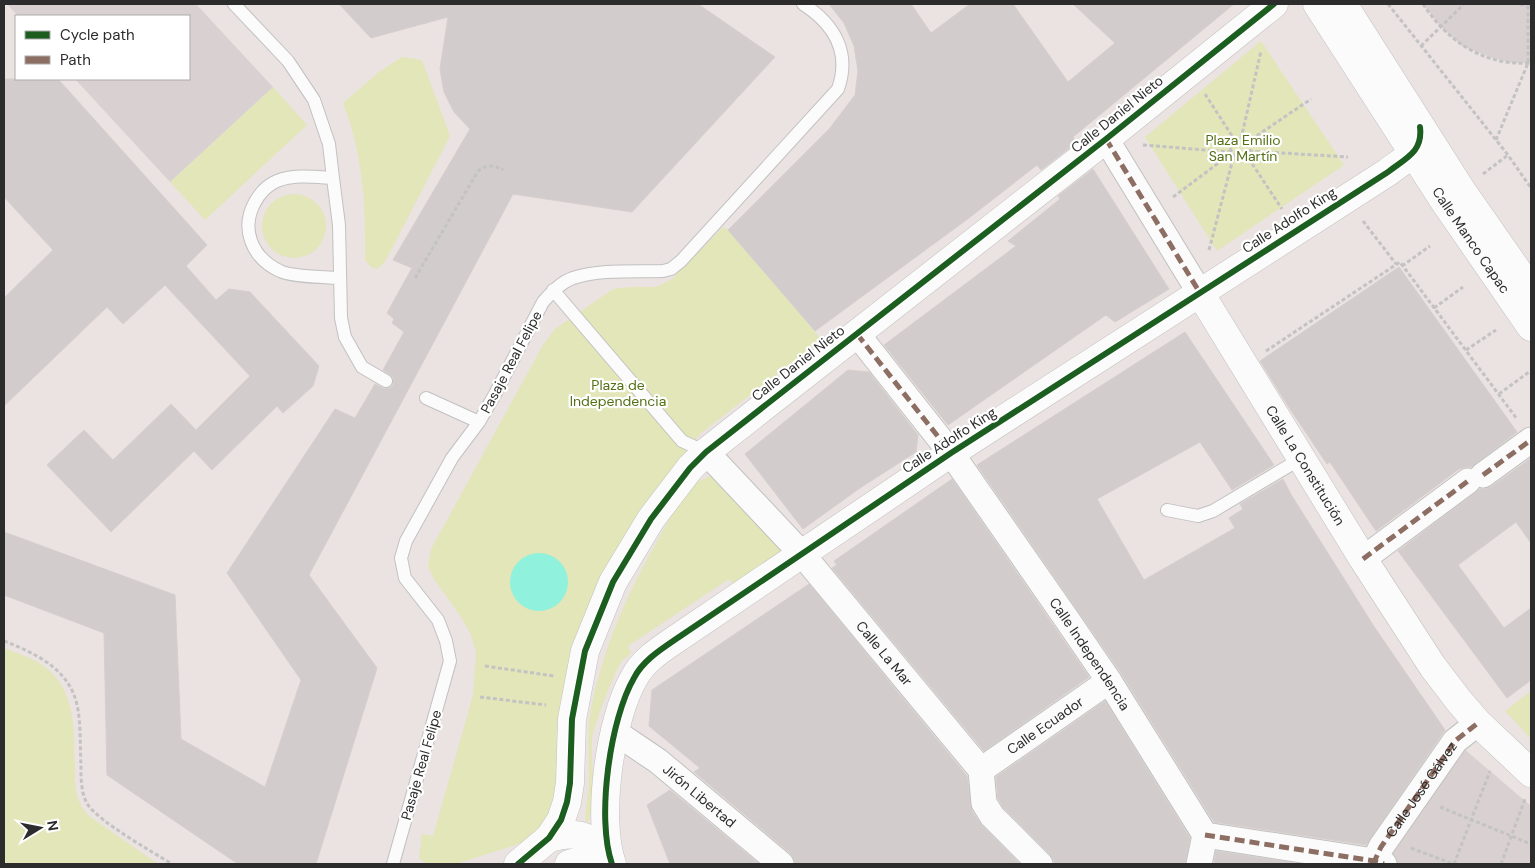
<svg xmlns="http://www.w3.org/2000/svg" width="1535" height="868" font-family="'DM Sans',sans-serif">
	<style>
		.green { fill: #e2e6b8 }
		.plaza { fill: #d9d1d1 }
		.water { fill: #90f1dc }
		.building { fill: #d2cccc; stroke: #d6cfce }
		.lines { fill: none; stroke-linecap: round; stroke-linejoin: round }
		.lane-casing { stroke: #c2c1c1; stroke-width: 14 }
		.street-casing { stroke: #c2c1c1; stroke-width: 27 }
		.secondary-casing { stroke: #c2c1c1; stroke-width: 29 }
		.path { stroke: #c4c3c3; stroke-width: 3; stroke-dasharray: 4 2.5; stroke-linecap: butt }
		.lane { stroke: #fcfbfb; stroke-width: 12 }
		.street { stroke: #fcfbfb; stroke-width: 25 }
		.secondary { stroke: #fcfbfb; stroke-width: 28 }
		.quiet { stroke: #8d6e63; stroke-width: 5; stroke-dasharray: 10 5; stroke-linecap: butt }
		.cycleway-casing { stroke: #fff; stroke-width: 9 }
		.cycleway { stroke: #1b5e20; stroke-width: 6 }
		.labels { text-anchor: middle; stroke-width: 4.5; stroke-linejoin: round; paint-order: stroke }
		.street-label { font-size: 14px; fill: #2c2c2c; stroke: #fff }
		.park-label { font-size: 14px; fill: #547015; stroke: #fff }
	</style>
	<rect width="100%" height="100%" fill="#ebe2e2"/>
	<!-- green -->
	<path class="green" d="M1261,41L1344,165L1217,251L1145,137Z
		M402,57L422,60L450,136L386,260L378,269L371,267L365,260C366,207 363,153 343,103L379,72Z
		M273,87L307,125L205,220L170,182Z
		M262 226a32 32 0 1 1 64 0a32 32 0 1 1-64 0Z
		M723,227L728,230L822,340L701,433L652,494L608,568L559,784L548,823L528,841L456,864H427L419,858L422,834L433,836L473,695L476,651L470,633L461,617L434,579L428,567L431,549L543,345L555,329L613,289L630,287H656L672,279Z
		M718,475L782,548L779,555L735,587L729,579L628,646L631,653C629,656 625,658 622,661C616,668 592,730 592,740C591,767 597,797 588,822H586C584,818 588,793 589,785C590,760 586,734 591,709C603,647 629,590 660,536C669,519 679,499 694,485C701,479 709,476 718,475Z
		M4,648C14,652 26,656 36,661C78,684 74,732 75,774C75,790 77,804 89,816L158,864H4Z
		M1531,691V739L1505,711Z"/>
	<!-- plaza -->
	<path class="plaza" d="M7,4H196L273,87L170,182L75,79H189V16H18Z
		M1423,4H1531V63H1513L1493,58L1462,46L1440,26Z
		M1449,736L1531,806V864H1377L1374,861L1368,842Z"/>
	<!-- water -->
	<path class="water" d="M510 582a29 29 0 1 1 58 0a29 29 0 1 1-58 0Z"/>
	<!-- building -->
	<path class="building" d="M339,4H698L775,57L632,212L513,194L309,575L377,668L316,864H238L107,775L104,633L4,595V532L175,595L181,739L265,787L301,680L227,573L335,409L355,418L375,384L385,389L390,388L393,385V377L383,370L404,332L392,323L394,319L387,313L412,268L393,260L470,129L454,112L444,92L440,69L448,17L371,38Z
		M829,4H911L931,33L970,4H1013L1068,82L1115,43L1073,4H1234L1073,137L1076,143L1041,170L1037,165L969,218L815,331L728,230L830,128L855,95L858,71L854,46L844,23Z
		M4,79H58L207,245L186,266L216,300L229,289L250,292L319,366L313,386L283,413L277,406L212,470L194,451L111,532L47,465L84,430L113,460L171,404L196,430L250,376L165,285L123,324L107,307L4,406V298L53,250L4,197Z
		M1093,169L1169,289L1115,322L1106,315L948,425L884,345L1016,246L1008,241L1060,199L1058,196Z
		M1399,267L1517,432L1471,467H1466L1459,469L1376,531L1330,462L1327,464L1288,406L1260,361Z
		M1185,332L1274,465L1232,490L1200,442L1097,499L1144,580L1235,528L1229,518L1243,509L1240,504L1283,479L1292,496L1375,628L1445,730L1366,845L1214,822L1121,673L977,465Z
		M848,370L869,372L918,435L916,452L860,488L803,529L745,454Z
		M1531,458V543L1516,522L1458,565L1504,628L1531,608V680L1507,698L1398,551L1480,489H1485L1491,487Z
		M952,479L1089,677L984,751L832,568L837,565L834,561Z
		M809,584L967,776L972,811L982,826L1020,864H795L794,859L790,853L694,772L700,768L649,726L652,690Z
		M1105,701L1190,838L1185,864H1054V860L1050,854L1003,807L998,798L996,777Z
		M670,790L759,864H670L647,805Z
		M1216,851L1301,864H1214Z"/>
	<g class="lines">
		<!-- lane casing -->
		<g class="lane-casing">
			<path id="lane" d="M234,4L288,61L314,100L329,144L333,178L339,225L341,318L345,337L362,367L386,381
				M333,178C315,177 294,174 277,181C267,185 260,193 255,202C240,229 252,258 280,271C292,277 326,277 340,278
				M553,290L682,441L706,452
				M426,398L479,422
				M1167,510L1198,516L1213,511L1302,458
				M393,864L450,661L446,641L438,620L405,578L401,558L406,541L452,458L479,422L495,394L543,302C551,293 561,282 573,278C602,269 634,272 663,271L671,269L681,261L838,89C851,52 834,24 803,4"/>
		</g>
		<!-- street casing -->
		<g class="street-casing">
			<g id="street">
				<path d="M1106,139L1200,293"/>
				<path id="s1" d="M857,334L951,453L1068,621L1109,681L1205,835L1374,861L1384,864"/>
				<path id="s2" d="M706,452L802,554L981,770L984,803L992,816L1040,864"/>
				<path d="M1483,475L1531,440"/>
				<path d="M1363,559L1468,481"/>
				<path id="s3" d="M615,732L658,761L781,864"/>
				<path id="s4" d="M981,770L1109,681"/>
				<path d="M1199,864L1205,835"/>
				<path d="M1373,864L1381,847L1455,741L1478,723"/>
			</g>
		</g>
		<!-- secondary casing -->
		<g class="secondary-casing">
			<g id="secondary">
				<path id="s5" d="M1317,4L1444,201L1531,327"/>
				<path d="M1343,4L1462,191L1531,290"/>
				<path id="s6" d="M1200,293L1363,559L1433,667L1459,701L1478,723L1531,773"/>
				<path d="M549,838C575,831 588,834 608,853"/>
				<path d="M518,864L549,838L561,820L567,802L570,783L572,719L585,651L613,582L651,519L690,468L706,452L767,404L1106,139L1274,4"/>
				<path d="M569,864L608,853"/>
				<path d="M612,864C596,819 610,719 634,678C643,660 663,648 679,637L951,453L1388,172C1406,158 1423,152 1420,127"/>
			</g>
		</g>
		<!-- path -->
		<path class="path" d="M1388,4L1508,155L1531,188
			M1423,4C1448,42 1484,66 1531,63
			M1520,4L1528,7L1531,6
			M1421,46L1464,4
			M1205,94L1236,142
			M1243,138L1250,150L1236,159L1229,147Z
			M1241,139L1261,51
			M1496,140L1528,63V7
			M1246,143L1311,99
			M1143,145L1231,152
			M1249,151L1348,157
			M1245,153L1282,209
			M1483,174L1508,155
			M1173,197L1232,153
			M1363,221L1396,264
			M1209,250L1234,155
			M1402,266L1430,246
			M415,278L478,171C486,164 494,165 503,170
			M1434,308L1463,287
			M1466,350L1496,330
			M1266,351L1400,262L1517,419
			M1499,394L1529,372
			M4,641C37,654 72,670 78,710C81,728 80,748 81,767C81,779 81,794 88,805C101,823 151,851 172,864
			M485,666L554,676
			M480,697L546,705
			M1440,807L1531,844
			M1411,848L1453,864
			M1454,864L1490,771
			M1501,864L1525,799"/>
		<!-- lane -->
		<use href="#lane" class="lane"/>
		<!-- street -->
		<use href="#street" class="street"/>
		<!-- secondary -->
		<use href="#secondary" class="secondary"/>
		<!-- quiet -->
		<g class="quiet">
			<path d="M1106,139L1200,293"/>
			<path d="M857,334L951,453"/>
			<path d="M1483,475L1531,440"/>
			<path d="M1363,559L1468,481"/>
			<path d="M1205,835L1374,861L1384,864"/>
			<path id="s7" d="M1373,864L1381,847L1455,741L1478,723"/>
		</g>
		<!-- cycleway casing -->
		<g class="cycleway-casing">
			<path id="cycleway" d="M518,864L549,838L561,820L567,802L570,783L572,719L585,651L613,582L651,519L690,468L706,452L767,404L1106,139L1274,4
				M612,864C596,819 610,719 634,678C643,660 663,648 679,637L951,453L1388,172C1406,158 1423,152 1420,127"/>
		</g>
		<!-- cycleway -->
		<use href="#cycleway" class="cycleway"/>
	</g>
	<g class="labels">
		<!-- street labels -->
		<g class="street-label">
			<text transform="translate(1117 114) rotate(-39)" y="5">Calle Daniel Nieto</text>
			<text transform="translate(1289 220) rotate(-33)" y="5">Calle Adolfo King</text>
			<text dy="5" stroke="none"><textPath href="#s5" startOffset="282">Calle Manco Capac</textPath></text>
			<text transform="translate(511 362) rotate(-62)" y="5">Pasaje Real Felipe</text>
			<text transform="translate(798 363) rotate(-38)" y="5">Calle Daniel Nieto</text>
			<text transform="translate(949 440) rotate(-33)" y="5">Calle Adolfo King</text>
			<text dy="5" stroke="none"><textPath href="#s6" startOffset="202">Calle La Constitución</textPath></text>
			<text dy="5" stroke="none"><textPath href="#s2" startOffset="269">Calle La Mar</textPath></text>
			<text dy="5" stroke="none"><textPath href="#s1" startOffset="396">Calle Independencia</textPath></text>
			<text dy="5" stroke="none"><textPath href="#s4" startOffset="78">Calle Ecuador</textPath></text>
			<text transform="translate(421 765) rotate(-74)" y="5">Pasaje Real Felipe</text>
			<text dy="5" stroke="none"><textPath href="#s7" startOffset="89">Calle José Gálvez</textPath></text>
			<text dy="5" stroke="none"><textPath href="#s3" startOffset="106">Jirón Libertad</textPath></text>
		</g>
		<!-- park labels -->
		<g class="park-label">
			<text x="1243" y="145">Plaza Emilio<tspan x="1243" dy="16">San Martín</tspan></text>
			<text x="618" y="390">Plaza de<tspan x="618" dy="16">Independencia</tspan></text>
		</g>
	</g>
	<!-- border -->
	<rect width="1535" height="868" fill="none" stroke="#2c2c2c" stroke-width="10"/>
	<!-- legend -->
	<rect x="15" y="15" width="175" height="65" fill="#ffffff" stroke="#ababab"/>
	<rect x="25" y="31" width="25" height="8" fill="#1b5e20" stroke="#ababab"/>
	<text x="60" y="40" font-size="15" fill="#2c2c2c">Cycle path</text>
	<rect x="25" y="56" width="25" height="8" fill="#8d6e63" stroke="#ababab"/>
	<text x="60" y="65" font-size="15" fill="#2c2c2c">Path</text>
	<!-- north arrow -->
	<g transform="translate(40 828) rotate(80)" stroke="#ffffff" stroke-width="4" paint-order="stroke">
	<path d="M0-4L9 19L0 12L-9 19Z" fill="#2c2c2c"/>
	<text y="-8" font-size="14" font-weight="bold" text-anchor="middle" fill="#2c2c2c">N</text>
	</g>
</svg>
